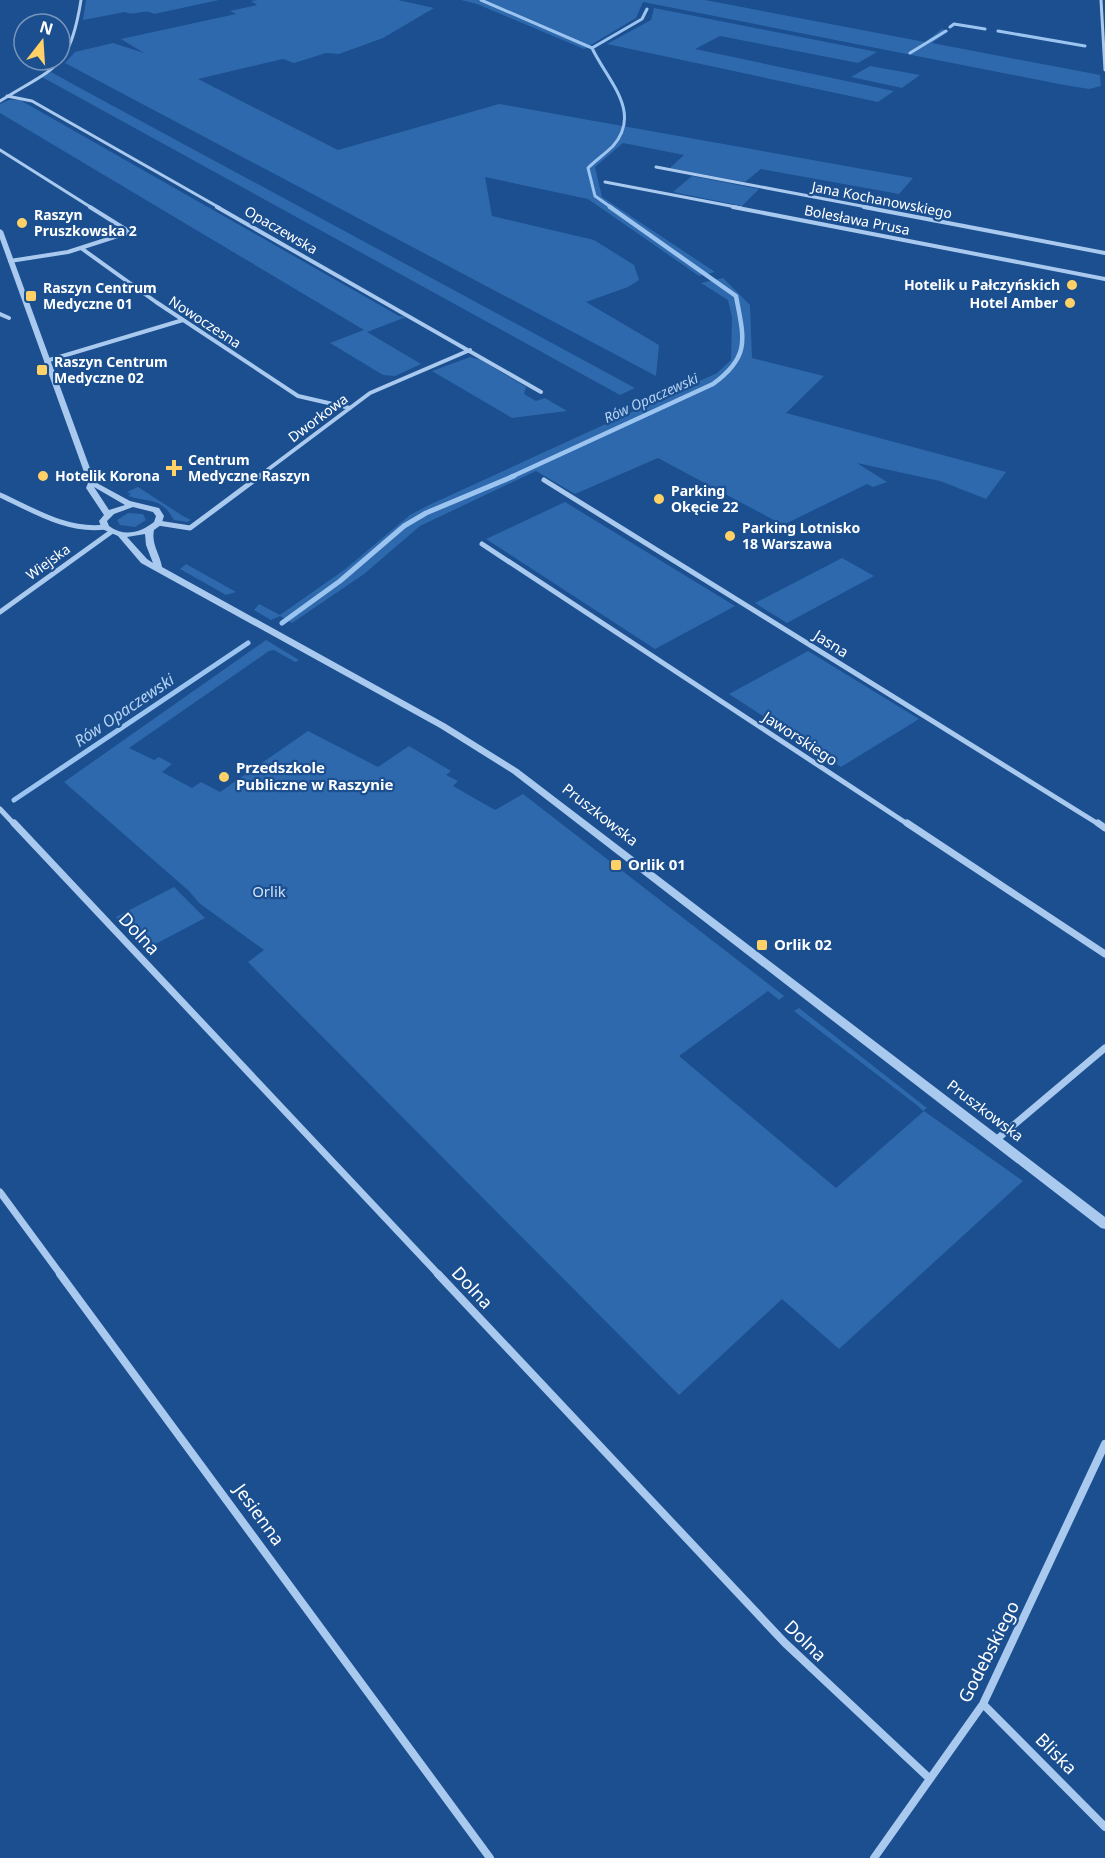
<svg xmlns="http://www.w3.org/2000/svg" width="1105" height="1858" font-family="'Noto Sans',sans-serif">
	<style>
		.green { fill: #2e69ad }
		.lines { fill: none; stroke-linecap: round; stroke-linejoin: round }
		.stream-far2 { stroke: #9cc4f0; stroke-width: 3 }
		.stream-far1 { stroke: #9cc4f0; stroke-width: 4.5 }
		.stream { stroke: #9cc4f0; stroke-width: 5 }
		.minor-far4 { stroke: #a9c9ee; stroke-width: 3 }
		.minor-far3 { stroke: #a9c9ee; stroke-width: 4 }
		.minor-far2 { stroke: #a9c9ee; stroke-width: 5 }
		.minor-far1 { stroke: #a9c9ee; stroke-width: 7 }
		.minor { stroke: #a9c9ee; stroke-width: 8 }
		.tertiary { fill: #a9c9ee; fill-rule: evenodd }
		.poi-dot { fill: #ffd166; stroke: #1b4f8f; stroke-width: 2 }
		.labels { text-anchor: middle; stroke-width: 4.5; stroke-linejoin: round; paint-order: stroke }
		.far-street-label { font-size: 14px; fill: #fff; stroke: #1b4f8f }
		.far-poi-label { font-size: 14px; font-weight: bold; fill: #fff; stroke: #1b4f8f; text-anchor: start }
		.far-water-label { font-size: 14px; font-style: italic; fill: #b5d3f5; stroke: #1b4f8f }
		.street-label { font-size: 15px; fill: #fff; stroke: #1b4f8f }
		.poi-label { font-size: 15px; font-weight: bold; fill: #fff; stroke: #1b4f8f; text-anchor: start }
		.park-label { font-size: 15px; fill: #cfe3fa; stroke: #1b4f8f }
		.water-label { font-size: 16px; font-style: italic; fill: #b5d3f5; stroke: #1b4f8f }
		.near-street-label { font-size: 18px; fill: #fff; stroke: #1b4f8f }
	</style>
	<rect width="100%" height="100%" fill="#1b4f8f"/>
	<!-- green -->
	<path class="green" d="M86,0H219L154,14C144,8 135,17 125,12L83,20Z
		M257,0H398L434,8L383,38L339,54L326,53L294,63L283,59L198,79L338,150L499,104L913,178L899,194L761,169L745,182L670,168L684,155L623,143L595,167L602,197L715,272L699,276L588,199L485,177L492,216L594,240L634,265L639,280L628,287L586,302L659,345L656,376L65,63L75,52L113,43L144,53L121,39L236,14L230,11L257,5L251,1Z
		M461,0H705L925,42L942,29L949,31L932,43L1100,75L1101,86L1089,89L1064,85L643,2L636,18L584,49L477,4Z
		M654,8L877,52L858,63L720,36L695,49L894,91L878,102L607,44L651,20Z
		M870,66L920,75L902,88L851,77Z
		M51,72L80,88L635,388L620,395L42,77Z
		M9,100H20L399,316L406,317L367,332L421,364L395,376L383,375L330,343L364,330L0,113V104Z
		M692,176L759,189L742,206L673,192Z
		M723,278L750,305L752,358L824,376L786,413L1006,472L986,499L940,481L857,463L887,482L873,487L867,484L783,525L658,458L575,494L536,471L420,526L364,574L292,623L280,616L271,620L254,610L259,604L280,615L344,570L410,515L429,505L717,373L731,360L732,317L728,300L701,283Z
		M470,357L481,360L526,387L524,394L536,401L545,398L567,411L512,418L432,371Z
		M138,487L183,516L191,520L187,522L174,520C161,497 151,503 128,496L131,494L127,492Z
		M565,502L735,606L655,649L486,539Z
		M128,513L143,514L146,520L135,527L120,525L117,520Z
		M842,558L874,576L787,623L755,603Z
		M186,564L236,592L226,595L180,569Z
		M266,640L299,660L295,662L274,650L269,651L129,748L154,760L159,757L172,764L162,772L192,788L201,782L220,792L308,731L378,767L409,746L451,771L446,775L458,781L453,786L495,810L523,794L784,996L779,1000L768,991L679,1056L836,1188L924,1111L1023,1181L839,1349L782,1299L679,1395L248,962L264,950L199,903L189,891L64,782Z
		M808,651L919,719L841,767L729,694Z
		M174,887L205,918L146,949L116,917Z
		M799,1008L927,1108L923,1111L918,1106L794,1011Z"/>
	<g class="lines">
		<!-- stream-far2 -->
		<path class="stream-far2" d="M481,0L592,48
			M950,27L954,24L985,29
			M998,31L1085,46
			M592,48L642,19L647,9
			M592,48C607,80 643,112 613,146C605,154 596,160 588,168L595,196L612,208
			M910,53L946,31"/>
		<!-- stream-far1 -->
		<path class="stream-far1" d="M511,477L713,384C751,356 744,339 736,296L610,207"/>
		<!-- stream -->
		<path class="stream" d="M282,623L340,581L404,526L426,513L514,476
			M14,800L248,643"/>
		<!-- minor-far4 -->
		<path class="minor-far4" d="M1101,0L1105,70
			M7,96L32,101L220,208
			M0,101C56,66 70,70 81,0
			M0,150L92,208
			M656,167L872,208
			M605,182L741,208"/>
		<!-- minor-far3 -->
		<path class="minor-far3" d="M217,207L541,392
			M733,207L1105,279
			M864,207L1105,253
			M81,248L156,302L298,396L350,408
			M10,261L68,252L130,232L90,207
			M0,314L9,318
			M46,361L183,320
			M258,477L370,393L470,350"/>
		<!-- minor-far2 -->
		<path class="minor-far2" d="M544,480L1100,825
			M0,495C33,510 67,532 105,527
			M158,523L190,528L260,476
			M482,544L909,825
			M0,612L111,532
			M0,809L15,825"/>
		<!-- minor-far1 -->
		<path class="minor-far1" d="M14,823L439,1275
			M907,823L1105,954
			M1098,823L1105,828
			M996,1140L1105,1048
			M0,1192L61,1275"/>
		<!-- minor -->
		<path class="minor" d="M60,1274L490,1858
			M438,1274L785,1643L930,1779
			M983,1704L1105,1827
			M874,1858L983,1704L1105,1444"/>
		<!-- tertiary -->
		<path class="tertiary" d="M0,229L3,231L95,482L130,501L159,508L164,516L161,525L154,530C151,544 160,554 162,567L446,724L518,769L1105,1217V1229L1101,1228L512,773L440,728L141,563L118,536L102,529L99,521L104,515L86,488L88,483L0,239ZM94,487L125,505L109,510ZM133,507L153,512L156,516L154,522C140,533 124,537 109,526L107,521L114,514ZM145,534L146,545L153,563L147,559L127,537Z"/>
	</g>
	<!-- markers -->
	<g class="poi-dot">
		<circle cx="22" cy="223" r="6"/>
		<circle cx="1072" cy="285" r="6"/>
		<rect x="25" y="290" width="12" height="12" rx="3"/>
		<circle cx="1070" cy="303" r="6"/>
		<rect x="36" y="364" width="12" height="12" rx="3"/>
		<path d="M171 459h6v6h6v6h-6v6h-6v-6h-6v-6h6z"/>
		<circle cx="43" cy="476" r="6"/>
		<circle cx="659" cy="499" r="6"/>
		<circle cx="730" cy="536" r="6"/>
		<circle cx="224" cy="777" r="6"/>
		<rect x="610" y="859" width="12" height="12" rx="3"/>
		<rect x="756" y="939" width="12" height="12" rx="3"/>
	</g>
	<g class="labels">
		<!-- far-street labels -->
		<g class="far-street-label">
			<text transform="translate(882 200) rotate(11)" y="5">Jana Kochanowskiego</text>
			<text transform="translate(857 220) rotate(11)" y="5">Bolesława Prusa</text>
			<text transform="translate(281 230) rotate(30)" y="5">Opaczewska</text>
			<text transform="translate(205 322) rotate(33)" y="5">Nowoczesna</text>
			<text transform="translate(318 418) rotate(-37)" y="5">Dworkowa</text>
			<text transform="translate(48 562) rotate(-36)" y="5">Wiejska</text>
		</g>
		<!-- far-poi labels -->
		<g class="far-poi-label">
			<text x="34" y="220">Raszyn<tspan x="34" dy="16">Pruszkowska 2</tspan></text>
			<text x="1060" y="290" text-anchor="end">Hotelik u Pałczyńskich</text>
			<text x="43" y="293">Raszyn Centrum<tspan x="43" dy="16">Medyczne 01</tspan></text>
			<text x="1058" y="308" text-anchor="end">Hotel Amber</text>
			<text x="54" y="367">Raszyn Centrum<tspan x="54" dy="16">Medyczne 02</tspan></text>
			<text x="188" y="465">Centrum<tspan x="188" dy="16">Medyczne Raszyn</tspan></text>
			<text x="55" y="481">Hotelik Korona</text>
			<text x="671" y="496">Parking<tspan x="671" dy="16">Okęcie 22</tspan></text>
			<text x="742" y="533">Parking Lotnisko<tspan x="742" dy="16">18 Warszawa</tspan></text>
		</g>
		<!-- far-water labels -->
		<g class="far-water-label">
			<text transform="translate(651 398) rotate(-24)" y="5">Rów Opaczewski</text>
		</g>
		<!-- street labels -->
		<g class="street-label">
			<text transform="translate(831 644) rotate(32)" y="5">Jasna</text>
			<text transform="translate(800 739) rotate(33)" y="5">Jaworskiego</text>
			<text transform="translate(600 815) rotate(38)" y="5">Pruszkowska</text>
			<text transform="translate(985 1111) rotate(37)" y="5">Pruszkowska</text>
		</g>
		<!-- poi labels -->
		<g class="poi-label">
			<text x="236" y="773">Przedszkole<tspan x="236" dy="17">Publiczne w Raszynie</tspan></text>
			<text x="628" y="870">Orlik 01</text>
			<text x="774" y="950">Orlik 02</text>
		</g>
		<!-- park labels -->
		<g class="park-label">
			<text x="269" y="897">Orlik</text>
		</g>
		<!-- water labels -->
		<g class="water-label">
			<text transform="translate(124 710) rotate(-34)" y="6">Rów Opaczewski</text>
		</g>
		<!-- near-street labels -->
		<g class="near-street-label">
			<text transform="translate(139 934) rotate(47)" y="6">Dolna</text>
			<text transform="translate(472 1288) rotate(47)" y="6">Dolna</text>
			<text transform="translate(259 1515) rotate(54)" y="6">Jesienna</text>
			<text transform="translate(805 1641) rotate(44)" y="6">Dolna</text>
			<text transform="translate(989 1652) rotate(-63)" y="6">Godebskiego</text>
			<text transform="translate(1056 1754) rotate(45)" y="6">Bliska</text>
		</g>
	</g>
	<!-- north arrow -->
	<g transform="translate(42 42) rotate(17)"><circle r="28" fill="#1b4f8f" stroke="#7695bc" stroke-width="1.5"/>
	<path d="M0-4.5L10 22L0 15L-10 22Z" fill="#ffd166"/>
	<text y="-9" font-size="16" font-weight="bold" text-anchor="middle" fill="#ffffff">N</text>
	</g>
</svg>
